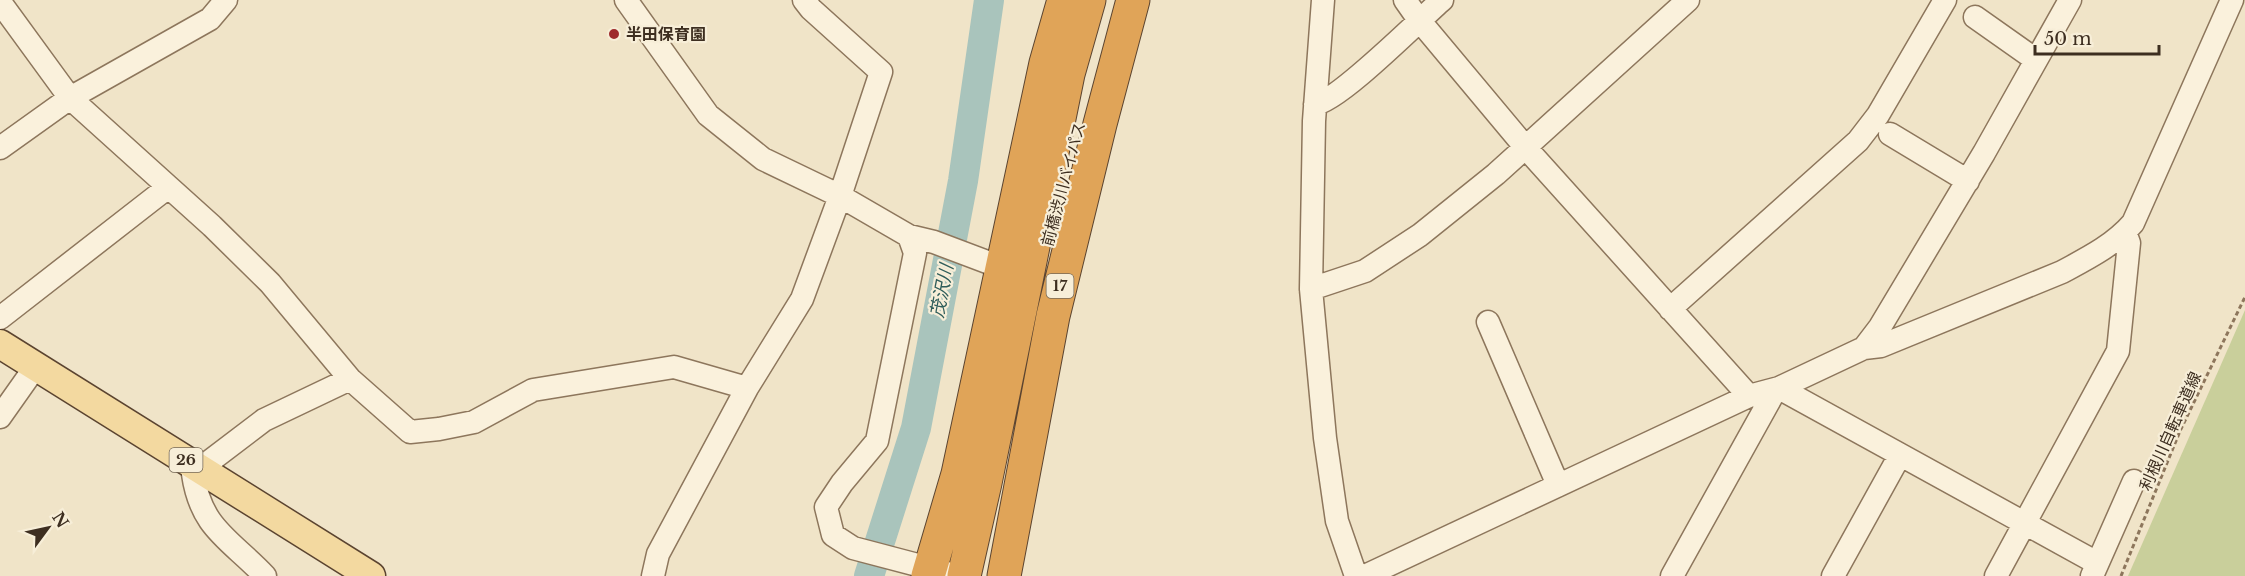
<svg xmlns="http://www.w3.org/2000/svg" width="2245" height="576" font-family="'Libre Baskerville','Noto Sans JP',serif">
	<style>
		.green { fill: #c9cf9b }
		.lines { fill: none; stroke-linecap: round; stroke-linejoin: round }
		.river { stroke: #a9c4bc; stroke-width: 30 }
		.minor-casing { stroke: #8d765c; stroke-width: 25 }
		.major-casing { stroke: #5b4430; stroke-width: 31 }
		.highway-casing { stroke: #5b4430; stroke-width: 35 }
		.path { stroke: #8d765c; stroke-width: 3; stroke-dasharray: 4.5 3; stroke-linecap: butt }
		.minor { stroke: #faf1dc; stroke-width: 22 }
		.major { stroke: #f3d9a0; stroke-width: 28 }
		.highway { stroke: #e0a458; stroke-width: 33 }
		.poi-dot { fill: #9e2a2b; stroke: #f7eed8; stroke-width: 2 }
		.labels { text-anchor: middle; stroke-width: 4.5; stroke-linejoin: round; paint-order: stroke }
		.shield { fill: #f7eed8; stroke: #756857; stroke-width: 1.5 }
		.shield-label { font-size: 15px; font-weight: bold; fill: #3d2e20 }
		.poi-label { font-size: 16px; font-weight: bold; fill: #3d2e20; stroke: #f7eed8; text-anchor: start }
		.street-label { font-size: 16px; fill: #3d2e20; stroke: #f7eed8 }
		.water-label { font-size: 18px; font-style: italic; fill: #2f5d5a; stroke: #f7eed8 }
	</style>
	<rect width="100%" height="100%" fill="#f0e4c8"/>
	<!-- green -->
	<path class="green" d="M2245,310V576H2128Z"/>
	<g class="lines">
		<!-- river -->
		<path class="river" d="M869,576L916,428L963,181L989,0"/>
		<!-- minor casing -->
		<g class="minor-casing">
			<path id="minor" d="M626,0L708,115L763,159L840,196L909,236L915,253L877,441L842,483L826,507L833,535L853,548L944,572
				M1323,0L1314,121L1311,289L1325,438L1337,521L1356,576
				M1405,0L1419,20L1526,148L1749,396
				M0,2L70,98L212,226L270,283L350,379L410,432L439,429L474,422L533,390L674,367L747,388
				M1975,17L2036,60
				M1315,104C1338,102 1420,19 1442,0
				M1890,134L1968,181
				M0,148L70,98L210,19L226,0
				M909,236L934,242L1003,268
				M1311,289L1365,271L1420,235L1496,174L1688,0
				M1670,309L1858,141L1878,115L1945,0
				M0,318L167,188
				M1488,322L1558,485
				M1864,348L1881,346L2062,272C2088,258 2114,245 2133,223L2232,0
				M0,417L36,366
				M265,576C230,539 201,529 193,474L264,420L350,379
				M653,576L658,554L747,388L802,299L840,196L881,72L811,9L804,0
				M1365,576L1749,396L1779,388L2097,563
				M1672,576L1772,396L1779,388L1864,348L1880,327L1984,153L2070,0
				M1833,576L1900,455
				M1996,576L2118,351L2129,243L2125,232
				M2092,576L2134,481"/>
		</g>
		<!-- major casing -->
		<g class="major-casing">
			<path id="major" d="M0,344L371,576"/>
		</g>
		<!-- highway casing -->
		<g class="highway-casing">
			<path id="highway" d="M928,576L958,474L1046,63L1064,0
				M964,576L985,483L1068,74L1089,0
				M1004,576L1053,316L1100,124L1133,0"/>
		</g>
		<!-- path -->
		<path class="path" d="M2121,576L2180,431L2245,297"/>
		<!-- minor -->
		<use href="#minor" class="minor"/>
		<!-- major -->
		<use href="#major" class="major"/>
		<!-- highway -->
		<use href="#highway" class="highway"/>
	</g>
	<!-- markers -->
	<circle class="poi-dot" cx="614" cy="34" r="6"/>
	<g class="labels">
		<!-- shield labels -->
		<g class="shield">
			<rect x="1046.5" y="274" width="27" height="24" rx="4.5"/>
			<rect x="169.5" y="448" width="33" height="24" rx="4.5"/>
		</g>
		<g class="shield-label">
			<text x="1060" y="291">17</text>
			<text x="186" y="465">26</text>
		</g>
		<!-- poi labels -->
		<g class="poi-label">
			<text x="626" y="40">半田保育園</text>
		</g>
		<!-- street labels -->
		<g class="street-label">
			<text transform="translate(1063 184) rotate(-75)" y="6">前橋渋川バイパス</text>
			<text transform="translate(2170 431) rotate(-66)" y="6">利根川自転車道線</text>
		</g>
		<!-- water labels -->
		<g class="water-label">
			<text transform="translate(942 291) rotate(-79)" y="6">茂沢川</text>
		</g>
	</g>
	<!-- north arrow -->
	<g transform="translate(48 528) rotate(57)" stroke="#f7eed8" stroke-width="4.5" paint-order="stroke">
	<path d="M0-4.5L10 22L0 15L-10 22Z" fill="#3d2e20"/>
	<text y="-9" font-size="16" font-weight="bold" text-anchor="middle" fill="#3d2e20">N</text>
	</g>
	<!-- scale -->
	<path d="M2035 45v9h124v-9" fill="none" stroke="#3d2e20" stroke-width="3"/>
	<text x="2044" y="45" font-size="18" fill="#3d2e20" stroke="#f7eed8" stroke-width="4.5" paint-order="stroke">50 m</text>
</svg>
